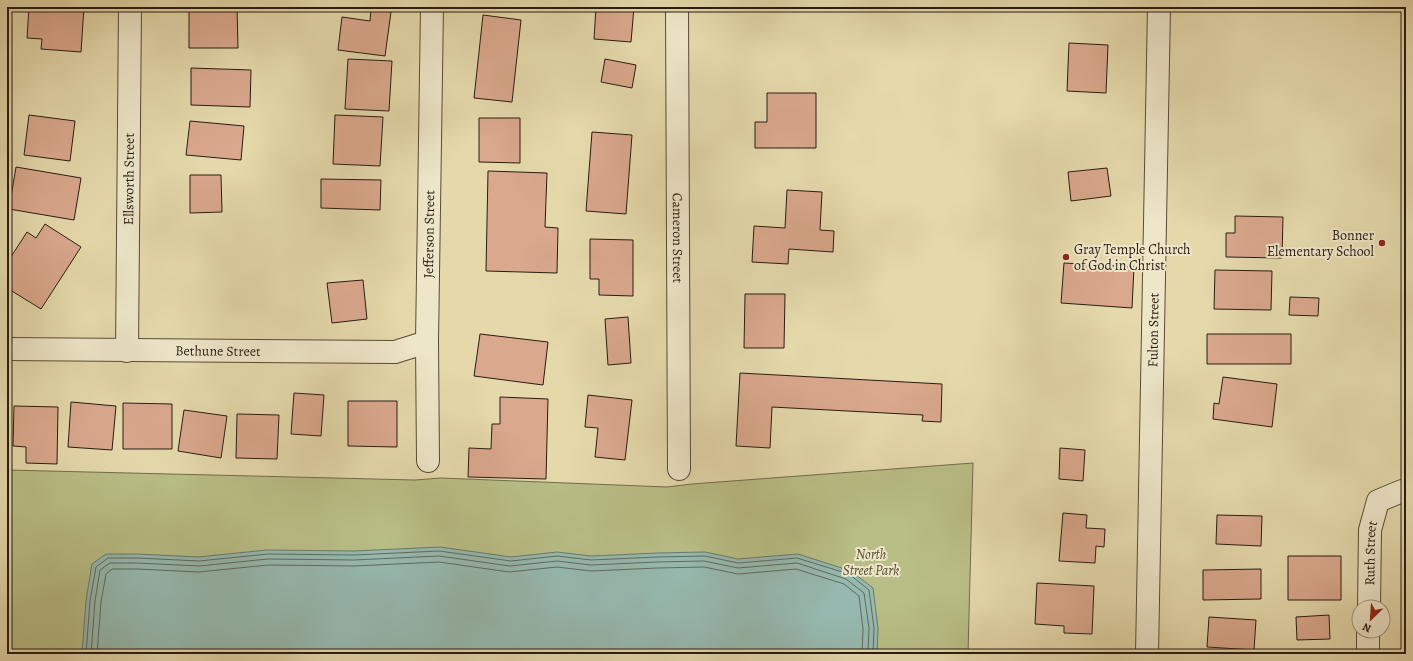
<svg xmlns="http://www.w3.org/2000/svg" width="1413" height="661" font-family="Alegreya,serif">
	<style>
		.green { fill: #b9be86; stroke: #716d4c }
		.water { fill: #96b9af; stroke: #6a7a70 }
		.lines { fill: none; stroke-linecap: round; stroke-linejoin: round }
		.shore { stroke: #606a60; stroke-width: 1 }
		.building { fill: #daa88d; stroke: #291c12 }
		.minor-casing { stroke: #584b38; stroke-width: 24 }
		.minor { stroke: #eee6c9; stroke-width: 22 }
		.poi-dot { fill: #8f2418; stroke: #eee6c9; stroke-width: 1.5 }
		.labels { text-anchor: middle; stroke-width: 4; stroke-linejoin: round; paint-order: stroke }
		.street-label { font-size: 14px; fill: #291c12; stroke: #eee6c9 }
		.poi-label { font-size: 14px; fill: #291c12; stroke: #eee6c9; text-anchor: end }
		.park-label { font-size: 14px; font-style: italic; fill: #544d35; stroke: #eee6c9 }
	</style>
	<rect width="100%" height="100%" fill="#e5d9ac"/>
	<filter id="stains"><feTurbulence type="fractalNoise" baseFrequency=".005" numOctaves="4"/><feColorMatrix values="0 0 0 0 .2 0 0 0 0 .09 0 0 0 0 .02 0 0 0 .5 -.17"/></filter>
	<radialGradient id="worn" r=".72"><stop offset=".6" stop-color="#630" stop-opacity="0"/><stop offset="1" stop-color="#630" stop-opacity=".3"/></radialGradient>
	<!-- green -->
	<path class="green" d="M973,463L968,654H7V470L415,480L441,478L667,487L692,484Z"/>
	<!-- water -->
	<path class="water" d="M440,547L511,557L557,552L591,556L657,553L705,552L738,559L798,554L851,571L873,588L878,628L877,654H82L86,600L92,564L106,554H137L198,557L267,550L354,551Z"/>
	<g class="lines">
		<!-- shore -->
		<path class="shore" d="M86,654L90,601L96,567L108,558H137L199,561L268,554L354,555L439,551L511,561L557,556L591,560L657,557L705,556L738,563L797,558L849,574L869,590L874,628L873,654
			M91,654L95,601L100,570L110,563H137L199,566L268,559L354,560L439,556L510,566L557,561L591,565L657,562L704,561L738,568L797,563L846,579L864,593L869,628L868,654
			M97,654L101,602L106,574L112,569H137L199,572L268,565L354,566L439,562L509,572L557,567L591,571L657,568L704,567L738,574L796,569L844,584L859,596L863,629L862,654"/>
	</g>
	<!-- building -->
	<path class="building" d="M29,7H84L81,52L41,49L42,39L27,38Z
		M189,7H237L238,48H189Z
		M596,7H634L631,42L594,39Z
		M371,9L391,12L385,56L338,50L342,17L370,21Z
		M483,15L521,20L512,102L474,98Z
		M1069,43L1108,45L1106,93L1067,91Z
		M348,59L392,61L389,111L345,109Z
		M605,59L636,65L632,88L601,82Z
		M191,68L251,70L250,107L191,105Z
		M767,93H816V148H755V122H767Z
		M29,115L75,121L70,161L24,155Z
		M335,115L383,117L380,166L333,164Z
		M479,118H520V163L479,162Z
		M190,121L244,126L241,160L186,155Z
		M592,132L632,135L626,214L586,211Z
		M16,167L81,178L74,220L9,209Z
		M1107,168L1111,196L1071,201L1068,172Z
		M488,171L547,173L545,227L558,228L557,273L486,271Z
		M190,175H221L222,212L190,213Z
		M321,179L381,180L380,210L321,208Z
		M787,190L822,192L820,230L834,231L833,252L789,249L788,264L752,262L754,226L785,228Z
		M1235,216L1283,217L1282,258L1226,257V233H1235Z
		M45,224L81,247L41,309L7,288V263L27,232L36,238Z
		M590,239L633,240V296L599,295V279H590Z
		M1064,263L1134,267L1132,308L1061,303Z
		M1215,270L1272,271L1271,310L1214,309Z
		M363,280L367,319L332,323L327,283Z
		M745,294H785L784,348H744Z
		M1290,297L1319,298L1318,316L1289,315Z
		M628,317L631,363L608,365L605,319Z
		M480,334L548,342L543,385L474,376Z
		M1207,334H1291V364H1207Z
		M740,373L942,384L941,422L922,421L923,415L772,407L770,448L736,446Z
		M1223,377L1277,384L1272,427L1213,419L1214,403L1219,404Z
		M294,393L324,395L321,436L291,434Z
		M588,395L632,400L625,460L595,457L598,428L585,427Z
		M500,397L548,399L546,479L468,477L469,448L491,449L492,424H500Z
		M348,401H397V447L348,446Z
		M71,402L116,406L112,450L68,447Z
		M123,403L172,404V449H123Z
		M14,406L58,407L57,464L26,463V447L13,446Z
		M184,410L227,416L221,458L178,451Z
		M237,414L279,415L277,459L236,458Z
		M1060,448L1085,450L1083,481L1059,479Z
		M1063,513L1087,515L1086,528L1105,529L1104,547L1096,546L1095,563L1059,561Z
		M1217,515L1262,516L1261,546L1216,544Z
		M1288,556H1341V600H1288Z
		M1261,569V599L1203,600V570Z
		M1037,583L1094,586L1092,634L1064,633V626L1035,624Z
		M1329,615L1330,639L1297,640L1296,617Z
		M1209,617L1256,620L1254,650L1207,647Z"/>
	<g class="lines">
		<!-- minor casing -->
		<g class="minor-casing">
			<g id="minor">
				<path id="s1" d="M677,7L679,469"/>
				<path id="s2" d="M7,349L395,352L427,342"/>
				<path id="s3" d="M127,351L130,7"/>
				<path id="s4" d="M428,461L427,342L432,7"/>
				<path id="s5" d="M1369,607L1370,530L1378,501L1402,491H1406"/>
				<path id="s6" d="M1147,654L1159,7"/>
				<path d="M1368,654V631"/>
			</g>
		</g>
		<!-- minor -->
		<use href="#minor" class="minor"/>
	</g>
	<!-- markers -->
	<g class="poi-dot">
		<circle cx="1382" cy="243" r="4"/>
		<circle cx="1066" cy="257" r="4"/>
	</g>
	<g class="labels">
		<!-- street labels -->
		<g class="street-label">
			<text dy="5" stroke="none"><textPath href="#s3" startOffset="172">Ellsworth Street</textPath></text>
			<text dy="5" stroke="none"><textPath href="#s4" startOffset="227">Jefferson Street</textPath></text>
			<text dy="5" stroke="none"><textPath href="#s1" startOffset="231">Cameron Street</textPath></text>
			<text dy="5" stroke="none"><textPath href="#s6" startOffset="324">Fulton Street</textPath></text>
			<text dy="5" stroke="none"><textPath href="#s2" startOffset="211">Bethune Street</textPath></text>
			<text dy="5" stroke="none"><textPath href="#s5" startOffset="54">Ruth Street</textPath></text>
		</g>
		<!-- poi labels -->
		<g class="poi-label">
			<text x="1374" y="240">Bonner<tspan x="1374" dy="16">Elementary School</tspan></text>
			<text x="1074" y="254" text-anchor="start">Gray Temple Church<tspan x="1074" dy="16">of God in Christ</tspan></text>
		</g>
		<!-- park labels -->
		<g class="park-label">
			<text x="871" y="559">North<tspan x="871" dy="16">Street Park</tspan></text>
		</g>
	</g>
	<!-- margin -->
	<rect width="1413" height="661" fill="none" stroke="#e5d9ac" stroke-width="24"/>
	<rect x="8" y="8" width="1397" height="645" fill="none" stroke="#291c12" stroke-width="2"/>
	<rect x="12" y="12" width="1389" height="637" fill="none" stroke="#291c12"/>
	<!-- north arrow -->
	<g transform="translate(1371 619) rotate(205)"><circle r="19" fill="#eee6c9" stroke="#9f9580"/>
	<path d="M0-3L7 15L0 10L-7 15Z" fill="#8f2418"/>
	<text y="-6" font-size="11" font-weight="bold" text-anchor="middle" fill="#291c12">N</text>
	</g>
	<rect width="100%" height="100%" filter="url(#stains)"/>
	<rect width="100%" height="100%" fill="url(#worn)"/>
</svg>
